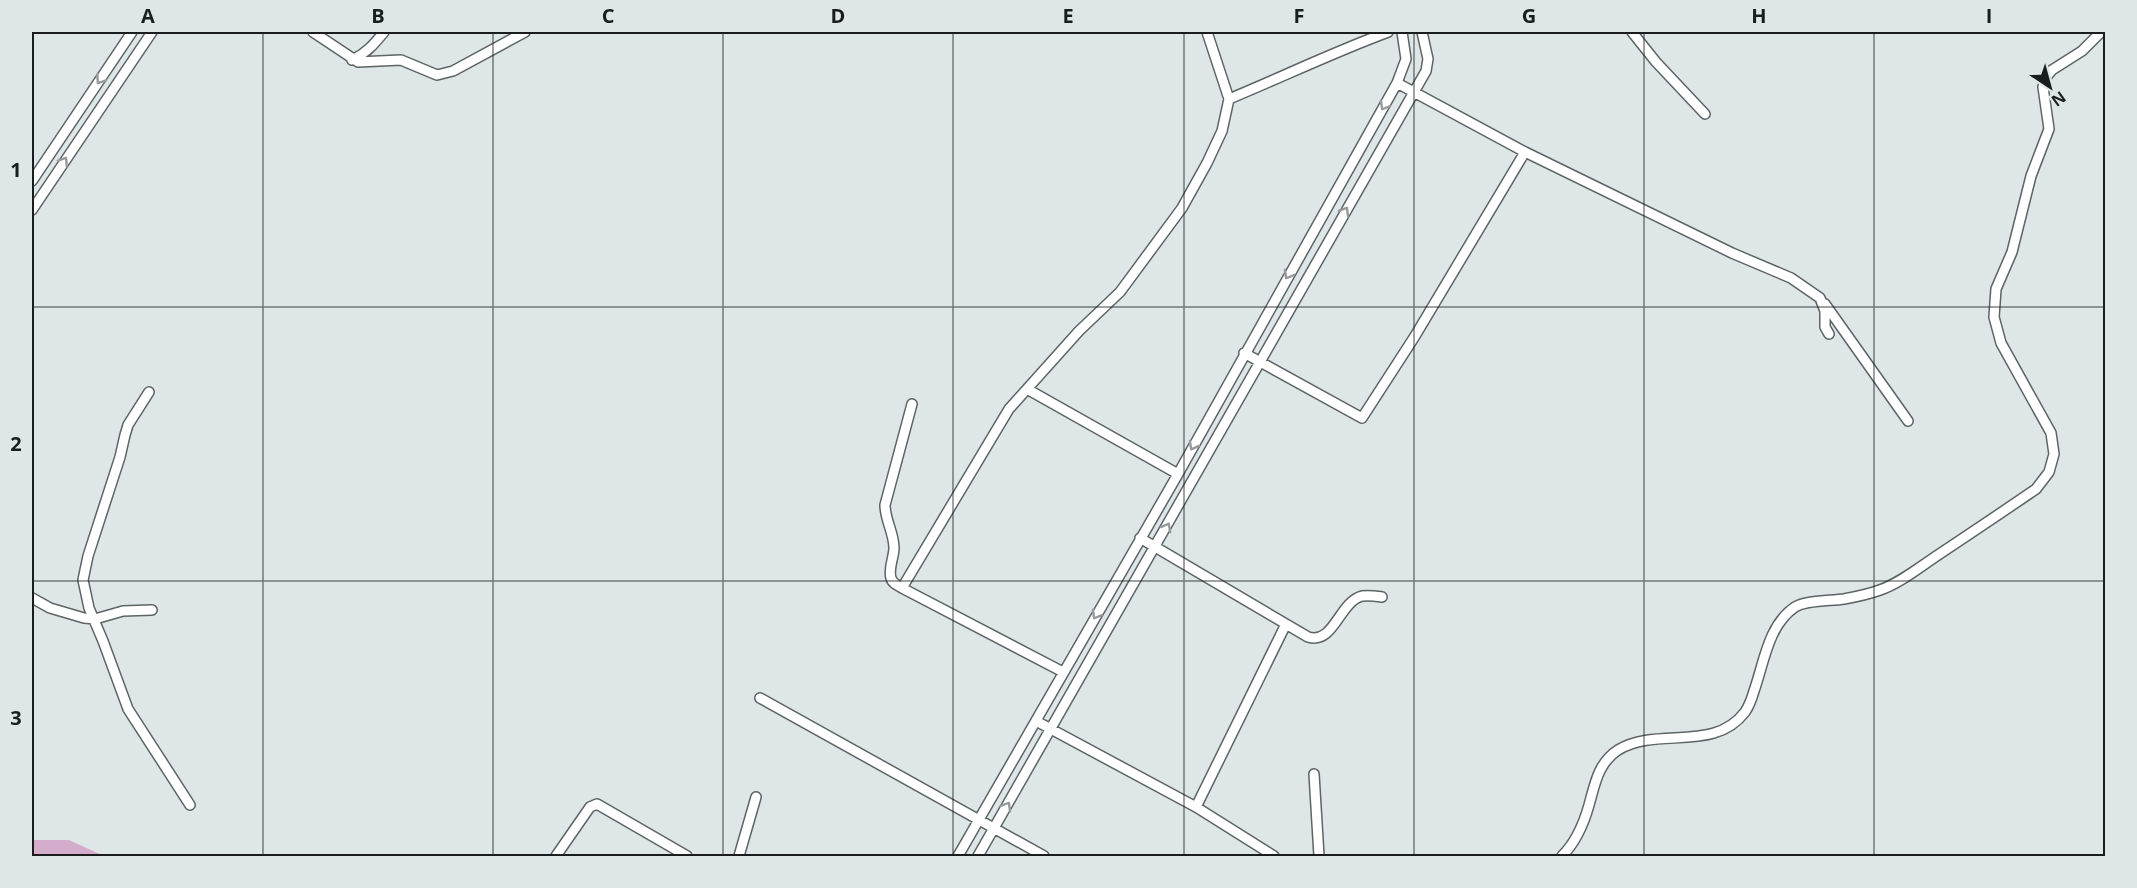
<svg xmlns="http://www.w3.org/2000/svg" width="2137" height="888" font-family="'Open Sans',sans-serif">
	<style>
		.green { fill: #d4accc }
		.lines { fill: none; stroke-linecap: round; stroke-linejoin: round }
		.minor-casing { stroke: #5d6466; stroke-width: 12 }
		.minor { stroke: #fff; stroke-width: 9 }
		.oneway { stroke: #989999 }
		.grid { fill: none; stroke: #191d1d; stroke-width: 1.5; stroke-opacity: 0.55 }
		.neatline { fill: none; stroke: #191d1d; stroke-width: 2 }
		.grid-label { font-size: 20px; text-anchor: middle; font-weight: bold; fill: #191d1d }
	</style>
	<rect width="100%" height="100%" fill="#dee6e8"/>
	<!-- green -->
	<path class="green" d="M32,840H69L104,856H32Z"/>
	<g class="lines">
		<!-- minor casing -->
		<g class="minor-casing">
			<path id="minor" d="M313,32L358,62L401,60L437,75L453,71L525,32
				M1632,32L1656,62L1705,114
				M352,60C367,53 374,44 384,32
				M1397,83L1525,152L1732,253L1791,278L1820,298L1825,311V327L1829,334
				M1229,99C1282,77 1334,52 1388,32
				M32,181L132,32
				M32,210L152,32
				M1825,304L1908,421
				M1244,353L1362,418L1415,336L1525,152
				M1027,389L1079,331L1120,292L1182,208L1207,163L1222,131L1229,99L1207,32
				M149,392L128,425L125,435L120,457L88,556L83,580L89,608L103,641L128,709L190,805
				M912,404L885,505C885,520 894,533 894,548C894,557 888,569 891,578C892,583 897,585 902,588L1063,672
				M1140,538L1308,637C1334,645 1339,602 1362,596C1369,595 1375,596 1382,597
				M902,588L1009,409L1027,389L1178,474
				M32,598L50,608L84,618L95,619L123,611L152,610
				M760,698L1044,856
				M1036,721L1196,807L1274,856
				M1314,774L1319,856
				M1196,807L1286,624
				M556,856L590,807L597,804L687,856
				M739,856L756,797
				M958,856L1178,474L1397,83L1406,59L1402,32
				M978,856L1426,71L1428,59L1422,32
				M1562,856C1575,843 1584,823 1589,805C1595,784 1598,763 1618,750C1658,726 1714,753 1745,712C1749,706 1752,698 1754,691C1764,663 1768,625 1795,607C1806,600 1831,601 1844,599C1855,597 1869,594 1880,590C1900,583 1920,567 1938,555C1971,533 2004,511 2036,489L2049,472L2054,454L2051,433L2001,343L1994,317L1996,289L2012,252L2031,176L2049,129L2043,87L2046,77L2052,70L2082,51L2101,32"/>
		</g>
		<!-- minor -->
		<use href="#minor" class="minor"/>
	</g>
	<!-- one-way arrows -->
	<defs><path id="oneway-chevron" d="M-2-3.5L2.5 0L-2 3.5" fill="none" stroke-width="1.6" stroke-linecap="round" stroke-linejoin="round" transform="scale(1.5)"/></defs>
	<g class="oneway">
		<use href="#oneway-chevron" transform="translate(100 80) rotate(124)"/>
		<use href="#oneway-chevron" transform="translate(1384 106) rotate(120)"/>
		<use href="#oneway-chevron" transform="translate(64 161) rotate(-57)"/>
		<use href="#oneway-chevron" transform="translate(1345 211) rotate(-60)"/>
		<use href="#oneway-chevron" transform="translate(1288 275) rotate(120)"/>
		<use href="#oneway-chevron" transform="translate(1193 446) rotate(119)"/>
		<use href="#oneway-chevron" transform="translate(1167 527) rotate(-61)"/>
		<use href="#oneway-chevron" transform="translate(1096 615) rotate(120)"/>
		<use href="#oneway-chevron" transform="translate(1007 806) rotate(-60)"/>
	</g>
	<!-- grid -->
	<path class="grid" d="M263,32V856M493,32V856M723,32V856M953,32V856M1184,32V856M1414,32V856M1644,32V856M1874,32V856M32,307H2106M32,581H2106"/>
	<!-- border -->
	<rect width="2137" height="888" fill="none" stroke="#dee6e8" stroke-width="66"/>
	<!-- north arrow -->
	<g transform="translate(2050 87) rotate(144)" stroke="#dee6e8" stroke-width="4.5" paint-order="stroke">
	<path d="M0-4.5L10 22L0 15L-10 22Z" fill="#191d1d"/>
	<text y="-9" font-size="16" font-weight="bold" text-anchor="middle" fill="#191d1d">N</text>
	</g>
	<rect x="33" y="33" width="2071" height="822" class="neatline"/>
	<g class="grid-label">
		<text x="148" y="23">A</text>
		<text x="378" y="23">B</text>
		<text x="608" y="23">C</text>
		<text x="838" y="23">D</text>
		<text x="1068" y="23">E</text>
		<text x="1299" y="23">F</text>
		<text x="1529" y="23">G</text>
		<text x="1759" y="23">H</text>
		<text x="1989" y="23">I</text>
		<text x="16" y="177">1</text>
		<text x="16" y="451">2</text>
		<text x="16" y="725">3</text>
	</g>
</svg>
